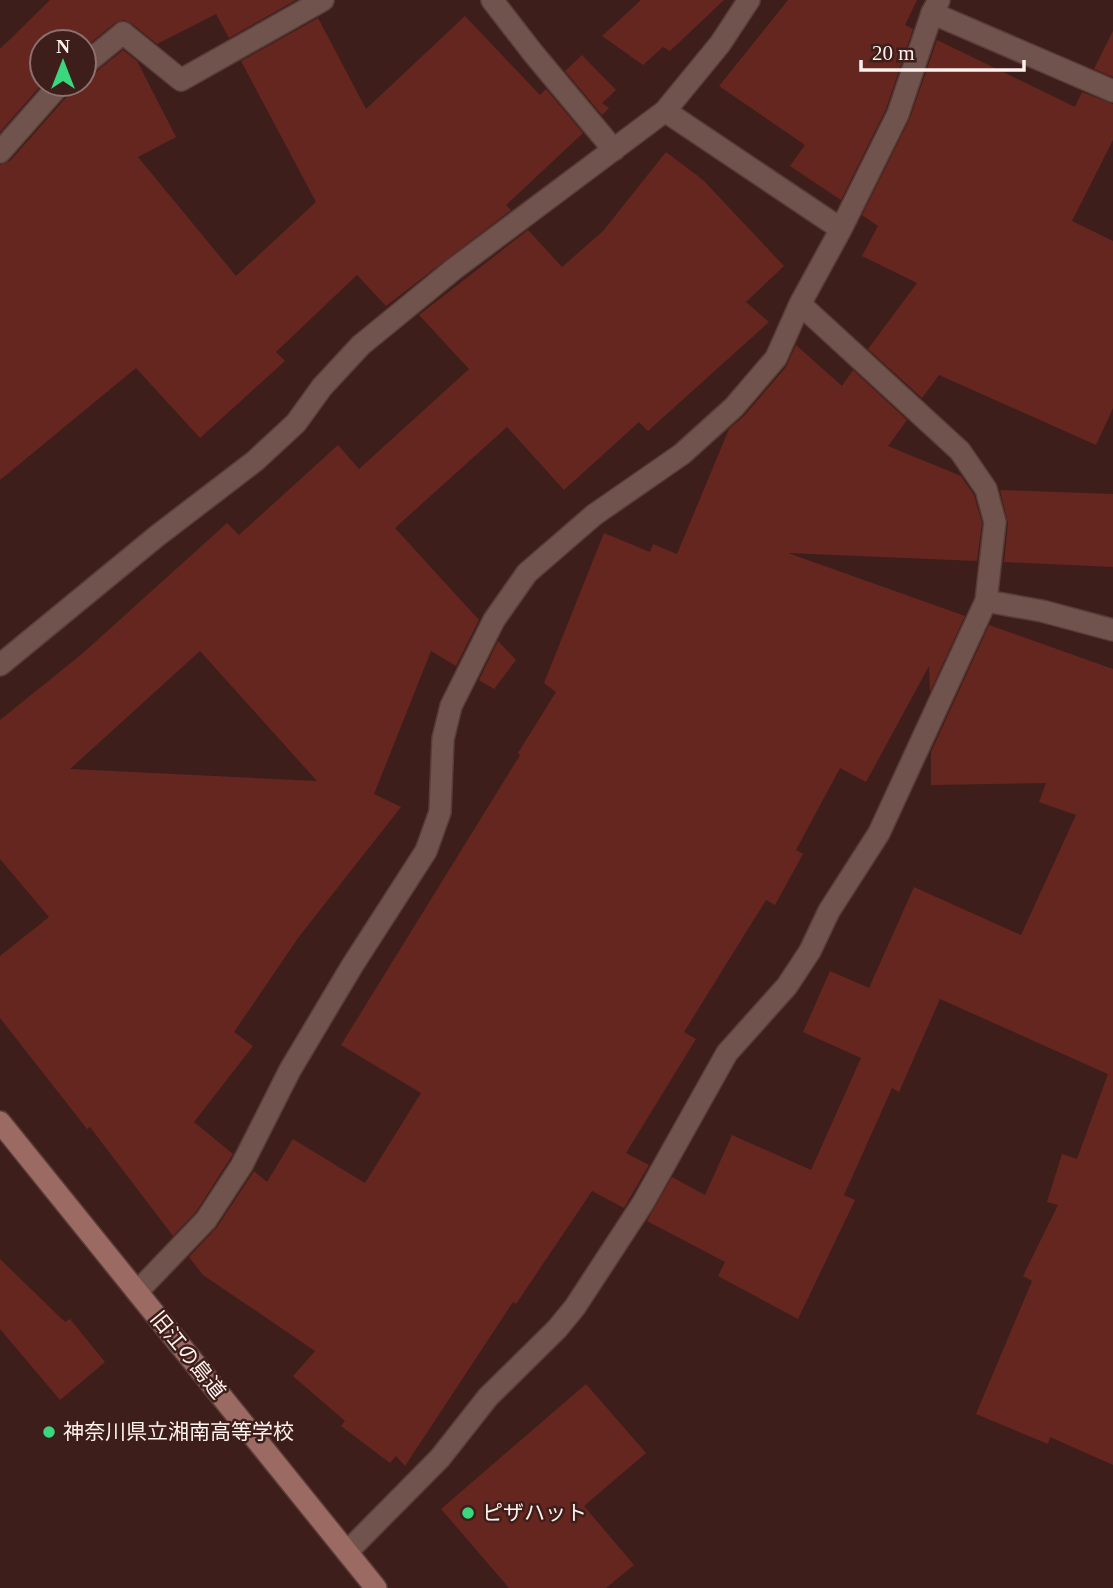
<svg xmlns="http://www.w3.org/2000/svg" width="1113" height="1588" font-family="'Times New Roman','Noto Sans JP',serif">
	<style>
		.building { fill: #652620; fill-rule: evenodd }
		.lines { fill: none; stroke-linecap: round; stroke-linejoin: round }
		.lane-casing { stroke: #593c38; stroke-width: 24 }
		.street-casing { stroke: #593c38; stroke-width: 24 }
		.secondary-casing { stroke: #593c38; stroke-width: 24 }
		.lane { stroke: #71534e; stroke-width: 21 }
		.street { stroke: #71534e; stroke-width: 21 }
		.secondary { stroke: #9a6a63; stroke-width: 21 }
		.poi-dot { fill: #3bd77e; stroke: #3e1e1a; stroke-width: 2.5 }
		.labels { text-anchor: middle; stroke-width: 5; stroke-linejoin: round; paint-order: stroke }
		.street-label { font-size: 21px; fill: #fef1ee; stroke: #3e1e1a }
		.poi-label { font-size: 21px; fill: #fef1ee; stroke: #3e1e1a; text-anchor: start }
	</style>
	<rect width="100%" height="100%" fill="#3e1e1a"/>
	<!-- building -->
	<path class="building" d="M50,0H296L229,38L216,14L157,44L131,23L124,20L115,23L84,48V42H42V84L0,132V49Z
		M641,0H724L670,51L663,47L643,65L602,36Z
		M788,0H917L905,25L913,29L886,109L841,200L790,166L805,145L719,86Z
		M465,16L540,95L546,89L583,133L506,205L511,210L386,306L357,275L276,352L285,361L200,438L136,368L0,480V165L10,161L70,93L73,84H84V78L92,75L123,50L137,61L176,137L138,157L236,276L316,202L241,61L318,18L366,109Z
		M1113,31V77L1094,69Z
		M937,40L1075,107L1082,92L1113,104V140L1072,221L1113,241V408L1096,445L939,375L922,398L868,349L917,283L862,256L878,226L862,215L910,118Z
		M582,55L616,90L602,103L609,108L602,115L565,71Z
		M666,152L703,180L784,266L746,302L769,322L648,431L639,422L564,490L507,427L395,528L479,620L456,666L431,651L374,794L401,807L298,938L234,1032L253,1046L194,1122L233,1154L196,1212L173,1236L90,1127L87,1129L0,1018V956L49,917L0,859V720L83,653L227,523L239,535L338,445L359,469L469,369L419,315L528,230L562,267L603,231ZM200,651L317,781L70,769Z
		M796,345L842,386L853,370L907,420L888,446L961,476L974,495L982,523L977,561L788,553L965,616L930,692L929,666L866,782L840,768L796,850L803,854L775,905L766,900L684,1032L696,1039L626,1153L649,1165L624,1208L592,1191L516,1304L513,1302L405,1466L396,1456L390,1463L341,1426L345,1421L293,1376L315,1351L203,1275L189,1257L217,1227L254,1171L267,1182L293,1139L365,1183L421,1093L341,1045L520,755L518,753L556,692L544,683L604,533L650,552L653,544L677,554L729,429L744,416L786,367Z
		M1000,490L1113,494V567L1004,562L1008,523Z
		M989,625L1113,669V1465L1050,1437L1048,1444L976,1414L1032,1281L1023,1276L1058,1205L1047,1202L1062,1154L1077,1159L1108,1074L1110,1075L940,999L899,1092L892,1088L844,1195L855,1200L798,1319L718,1276L725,1262L647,1221L672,1177L705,1195L732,1135L811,1170L861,1058L803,1032L830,971L869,988L914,887L1021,935L1076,815L1039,802L1046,783L931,785V752Z
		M498,641L516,660L494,689L479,680Z
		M0,1259L65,1322L70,1319L105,1362L60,1400L0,1329Z
		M586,1384L646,1453L584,1506L634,1565L606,1588H509L441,1509Z"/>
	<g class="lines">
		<!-- lane casing -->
		<g class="lane-casing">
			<path id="lane" d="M492,0L533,53L614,150
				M932,13L1113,91
				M123,33L181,80L323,0
				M986,601L1042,611L1113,630"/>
		</g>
		<!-- street casing -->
		<g class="street-casing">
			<path id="street" d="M84,65L123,33
				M665,111L841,229
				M0,152L60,84
				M0,665L157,536L255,461L296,423L322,387L361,345L454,269L665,111L720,44L749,0
				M137,1292L206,1220L242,1165L290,1070L352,966L426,851L440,812L443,739L451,706L494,620L527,573L594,515L682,454L734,407L776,358L800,304L841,229L898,114L932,13L939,0
				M347,1552L440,1458L488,1397L557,1329L575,1307L643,1203L727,1053L787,986L810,951L829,911L879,833L986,601L995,522L986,489L960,451L800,304"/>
		</g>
		<!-- secondary casing -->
		<g class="secondary-casing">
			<path id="secondary" d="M0,1122L376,1588"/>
		</g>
		<!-- lane -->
		<use href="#lane" class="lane"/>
		<!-- street -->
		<use href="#street" class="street"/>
		<!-- secondary -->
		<use href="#secondary" class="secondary"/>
	</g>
	<!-- markers -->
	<g class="poi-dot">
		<circle cx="49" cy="1432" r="7"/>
		<circle cx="468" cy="1513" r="7"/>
	</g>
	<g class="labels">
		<!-- street labels -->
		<g class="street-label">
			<text transform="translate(188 1355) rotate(51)" y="7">旧江の島道</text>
		</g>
		<!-- poi labels -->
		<g class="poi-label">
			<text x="63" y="1439">神奈川県立湘南高等学校</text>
			<text x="482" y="1520">ピザハット</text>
		</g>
	</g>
	<!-- north arrow -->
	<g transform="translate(63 63)"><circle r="33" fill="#3e1e1a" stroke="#8b726f" stroke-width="2"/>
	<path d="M0-5L12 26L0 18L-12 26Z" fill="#3bd77e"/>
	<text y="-10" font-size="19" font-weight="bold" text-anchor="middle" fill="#fef1ee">N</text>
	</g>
	<!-- scale -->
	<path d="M861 60v10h163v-10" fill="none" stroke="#fef1ee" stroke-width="3.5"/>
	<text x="872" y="60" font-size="21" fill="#fef1ee" stroke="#3e1e1a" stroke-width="5" paint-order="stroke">20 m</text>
</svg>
